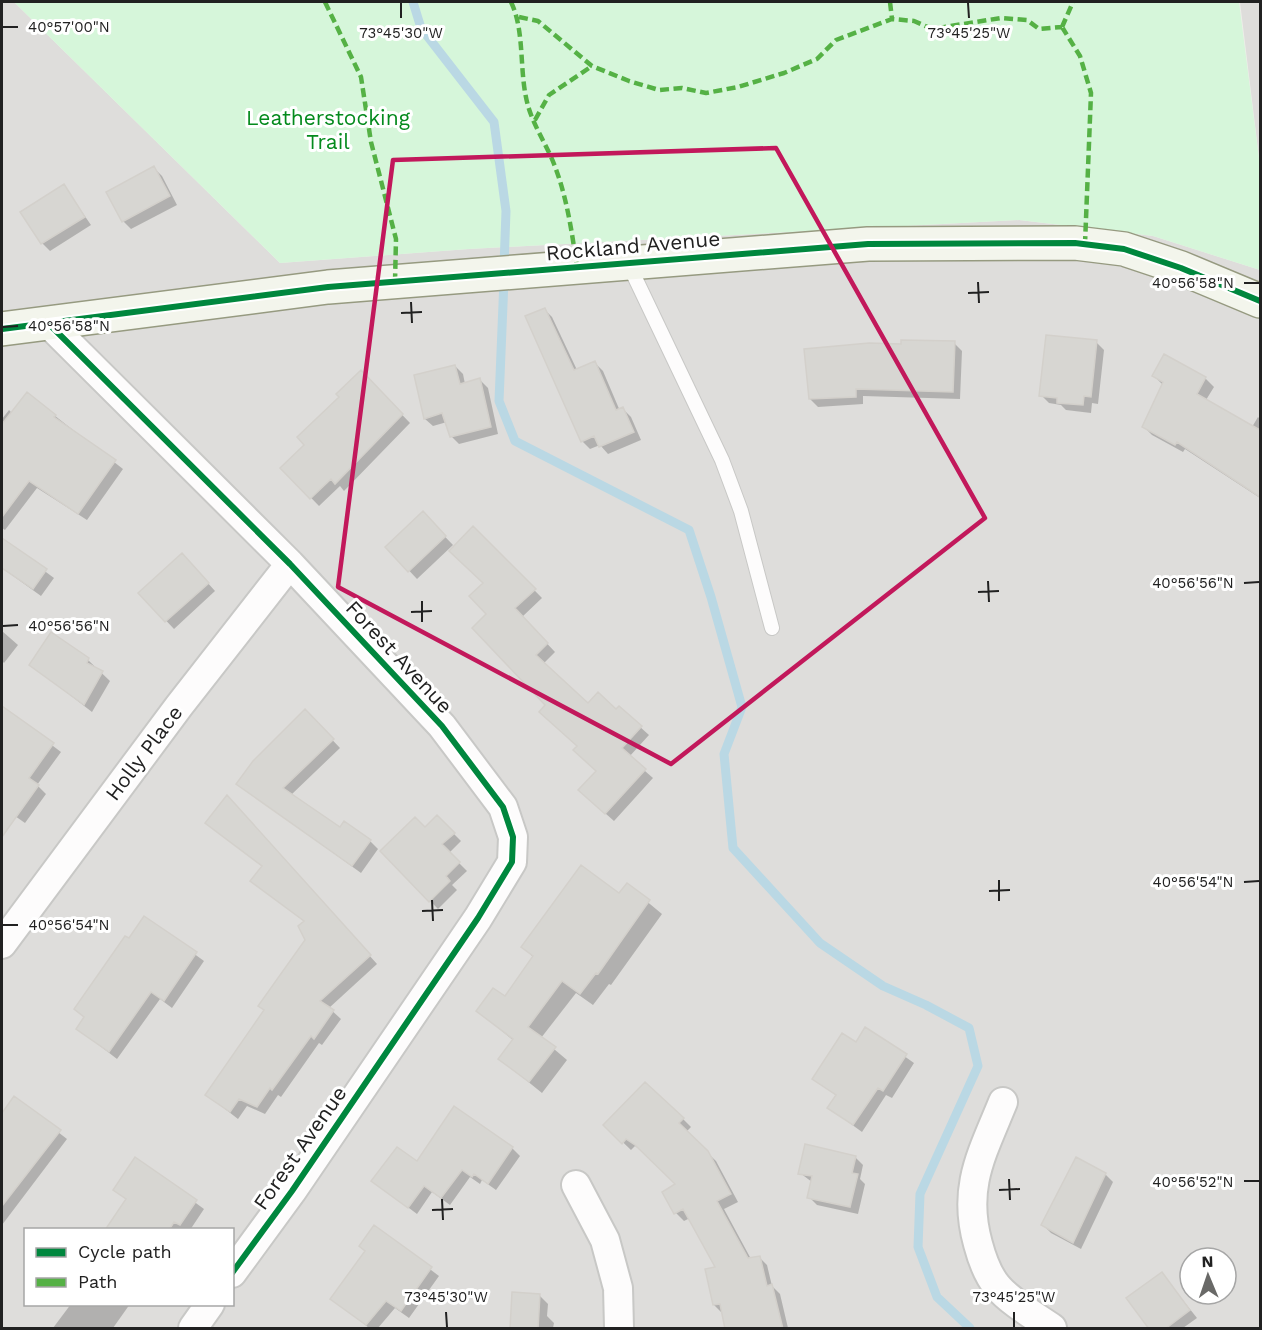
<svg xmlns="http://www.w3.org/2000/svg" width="1262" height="1330" font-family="'Work Sans',sans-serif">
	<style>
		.residential { fill: #dedddb; fill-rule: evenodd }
		.park { fill: #d6f6da }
		.shadow { fill: #0003 }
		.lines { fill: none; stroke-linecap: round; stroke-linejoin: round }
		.stream { stroke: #bad8e4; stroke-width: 9 }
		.building { fill: #d7d6d2; stroke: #d3d0cb; stroke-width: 1.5 }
		.lane-casing { stroke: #c8c8c6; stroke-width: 16 }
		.street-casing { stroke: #c8c8c6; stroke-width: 32 }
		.secondary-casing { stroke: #969a80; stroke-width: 36 }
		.lane { stroke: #fdfcfc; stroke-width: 14 }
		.street { stroke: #fdfcfc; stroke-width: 28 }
		.secondary { stroke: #f3f5ec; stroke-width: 33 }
		.quiet { stroke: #55b145; stroke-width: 4.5; stroke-dasharray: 9 4.5; stroke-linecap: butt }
		.cycleway-casing { stroke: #fff; stroke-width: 10 }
		.cycleway { stroke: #00873e; stroke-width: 6 }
		.marked { fill: none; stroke: #c2185b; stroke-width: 4.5; stroke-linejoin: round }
		.ticks { fill: none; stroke: #212121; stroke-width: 2 }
		.labels { text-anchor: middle; stroke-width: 6; stroke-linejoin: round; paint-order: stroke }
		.park-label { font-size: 21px; fill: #048a1d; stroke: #fff }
		.street-label { font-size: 21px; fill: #212121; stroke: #fff }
		.ticks-label { font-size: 15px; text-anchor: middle; fill: #212121; stroke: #fff; stroke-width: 6; stroke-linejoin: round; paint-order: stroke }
	</style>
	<rect width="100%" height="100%" fill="#efeeea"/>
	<!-- residential -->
	<path class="residential" d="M2,2H14L280,263L469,249L1019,220L1153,236L1260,270V1328H2ZM26,1230H232V1304H26ZM1190,1258H1226V1294H1190Z
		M1240,2H1260V166Z"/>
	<!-- park -->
	<path class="park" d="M14,2H1239L1260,166V270L1153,236L1019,220L469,249L280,263Z"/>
	<!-- shadow -->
	<path class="shadow" d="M154,168L162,176L177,205L131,229L123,221Z
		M64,186L91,225L50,251L42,243Z
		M544,309L552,317L577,370L595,363L603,371L620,411L623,409L631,417L641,440L608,454L600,445L590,449L582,441Z
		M1096,342L1104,350L1098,404L1092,403L1091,413L1066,410L1061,405L1049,403L1041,395Z
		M954,343L962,351L960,399L863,396V404L818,407L810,399L902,345Z
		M1165,356L1206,379L1214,387L1206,400L1252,427L1258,417L1260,419V498L1185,449L1183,452L1152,435L1144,427L1163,385L1154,376Z
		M455,366L463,374L465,384L480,380L488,388L498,434L459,444L451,436L447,422L433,426L425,419Z
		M361,372L410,423L344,491L340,486L319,506L282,468L306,445Z
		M27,394L123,469L87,520L37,488L5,530L2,528V469L18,447L2,435V419L9,410L12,413Z
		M423,514L453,545L417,579L387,547Z
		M473,528L542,598L522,617L555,652L543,664L588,706L616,711L619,708L649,735L629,757L653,778L614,821L588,798L597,771L547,705L488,614L485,583Z
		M11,546L54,578L41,596L2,568V561Z
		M190,563L215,591L174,629L140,593Z
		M2,631L18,645L4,663L2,661Z
		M51,634L88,660L110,681L92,712L31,665Z
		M305,711L340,748L291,795L341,830L370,841L378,849L361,873L238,784Z
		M8,712L61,752L37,785L46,794L25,823L2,807V723Z
		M235,805L377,964L329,1008L341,1019L322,1045L319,1043L281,1097L278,1095L265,1114L247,1106L238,1119L207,1095L265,1011L307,939L305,922L252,881L263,867L207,823Z
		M437,817L461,841L449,853L467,871L452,885L457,890L438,909L382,851L425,829Z
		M627,885L662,914L611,985L609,984L593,1005L576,993L541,1038L567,1060L542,1093L500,1059L514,1041L478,1011L505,998L534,958L523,947L620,895Z
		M145,918L204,961L172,1008L160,999L117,1059L78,1029L85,1018L75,1009Z
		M866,1029L914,1063L892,1098L886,1095L862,1132L829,1108L837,1096L814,1079L856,1044Z
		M14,1098L67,1139L2,1225V1115Z
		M683,1119L691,1127L686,1132L716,1161L738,1202L724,1209L751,1259L759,1257L767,1265L772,1286L780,1294L788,1328H727L722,1313L714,1305L717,1268L690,1218L684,1221L676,1213L677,1185L645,1153L635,1146L631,1150L605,1125Z
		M512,1148L520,1156L496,1190L482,1180L480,1184L470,1177L450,1205L432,1192L417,1214L373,1181Z
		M855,1157L863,1165L860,1179L865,1184L858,1214L817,1205L809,1197L812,1182L800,1173Z
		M136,1159L204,1209L190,1230H107L127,1200L115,1190Z
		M1077,1159L1105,1174L1113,1182L1081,1249L1051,1233L1043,1225Z
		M374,1227L439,1276L409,1318L395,1308L378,1328H369L332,1299L367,1252Z
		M1162,1274L1197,1318L1183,1328H1151Z
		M540,1296L548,1304L547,1316L554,1323L553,1328H512Z
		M71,1304H130L113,1328H53Z"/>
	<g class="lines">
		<!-- stream -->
		<path class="stream" d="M413,2L421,28L494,122L506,211L504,266
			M504,280L499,401L515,441L689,530L711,597L742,707L724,754L733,848L820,943L883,986L926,1005L969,1028L978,1066L920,1194L918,1247L937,1297L970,1328"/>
	</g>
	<!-- building -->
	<path class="building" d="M154,166L170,196L122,222L106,192Z
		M64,184L85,217L41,244L20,212Z
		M545,308L574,370L595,361L616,410L623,407L634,432L599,447L594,436L581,442L525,316Z
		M1046,335L1097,340L1091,397L1084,396L1083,405L1057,403V398L1039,396Z
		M901,340L955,341L953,392L856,389V397L809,399L804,349L869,343L901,344Z
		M1164,354L1206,377L1197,394L1260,430V497L1177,442L1175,445L1142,427L1163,382L1152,376Z
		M455,365L460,384L480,378L491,427L450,437L442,413L424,419L414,375Z
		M361,370L403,414L335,484L331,479L310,499L280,468L304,445L297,437L339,397L336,394Z
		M27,392L56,415L54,417L116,460L78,514L29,481L2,517V424Z
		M423,511L446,536L408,572L385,547Z
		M473,526L536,589L515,608L548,643L536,655L588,703L598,692L616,709L619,706L642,726L622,748L646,769L605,814L578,790L596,771L573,750L577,746L539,712L545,705L472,628L486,614L469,596L483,583L449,551Z
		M2,538L47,569L33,589L2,568Z
		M182,553L209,583L165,622L138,593Z
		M51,632L89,658L87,663L103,671L84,705L29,665Z
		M2,706L54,743L29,778L39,785L2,837Z
		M305,709L334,739L283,788L340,827L344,821L371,840L352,866L236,784L253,761Z
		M227,795L371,955L320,1001L334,1010L314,1039L311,1036L272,1090L270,1088L257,1107L239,1099L230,1112L205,1095L264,1010L258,1006L305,940L298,926L304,921L250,881L262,866L205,823Z
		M437,815L455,833L442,844L460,862L446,876L450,881L429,902L380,851L415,817L425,827Z
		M581,865L619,893L627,883L650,900L598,974L596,973L580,994L562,981L528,1027L556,1047L529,1082L498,1059L513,1039L476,1011L493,988L505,996L533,956L521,947Z
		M144,916L197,952L164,1001L151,992L109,1052L76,1029L84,1017L74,1009L125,936L129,938Z
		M865,1027L907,1054L883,1091L878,1088L853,1125L827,1108L836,1095L812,1079L842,1033L856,1042Z
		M645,1082L684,1118L679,1123L708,1151L731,1194L717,1201L748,1258L760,1256L767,1286L772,1284L783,1329H725L720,1304L713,1305L705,1269L715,1267L683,1209L674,1214L662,1192L675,1184L635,1145L626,1139L622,1144L603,1125Z
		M14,1096L61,1130L2,1206V1113Z
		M454,1106L513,1147L488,1184L474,1174L472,1177L462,1170L441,1198L424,1186L408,1208L371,1181L397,1147L417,1161Z
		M805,1144L856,1156L852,1173L858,1174L850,1207L807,1198L812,1176L798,1174Z
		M135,1157L197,1200L180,1225L174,1222L169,1230H105L126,1199L113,1190Z
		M1076,1157L1106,1173L1073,1243L1041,1225Z
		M374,1225L432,1267L401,1311L386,1301L366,1325L330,1299L365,1251L359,1246Z
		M1162,1272L1190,1310L1165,1329H1149L1126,1298Z
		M512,1292L540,1294L538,1329H510Z"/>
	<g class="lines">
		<!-- lane casing -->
		<g class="lane-casing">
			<path id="lane" d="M628,263L722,460L741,511L772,628"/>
		</g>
		<!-- street casing -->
		<g class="street-casing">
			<path id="street" d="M48,323L290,564L442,726L503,807L513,837L512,862L478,918L292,1191L232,1273
				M2,944L179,706L290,564
				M1003,1102C982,1154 962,1187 978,1244C982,1259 987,1274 997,1286C1009,1301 1036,1317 1052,1328
				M576,1185L605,1240L618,1288L619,1328
				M193,1328L210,1304"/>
		</g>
		<!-- secondary casing -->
		<g class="secondary-casing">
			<path id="secondary" d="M2,329L328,287L868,244L1075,243L1124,249L1181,268L1260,301"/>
		</g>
		<!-- lane -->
		<use href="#lane" class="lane"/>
		<!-- street -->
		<use href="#street" class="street"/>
		<!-- secondary -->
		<use href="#secondary" class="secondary"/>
		<!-- quiet -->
		<path class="quiet" d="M325,2L361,77L371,142L396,239L395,282
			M511,2C526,33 518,75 529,109C535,128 547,146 554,164C567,197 572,233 577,267
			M890,2L892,19
			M519,17L538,21L592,66L629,81L659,90L682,88L706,93L738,87L784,73L817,59L836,40L892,19L914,21L932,29L1001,18L1027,20L1039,29L1062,27
			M1062,27L1080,56L1091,93L1085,244
			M1062,27L1073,2
			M535,120L549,95L592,66"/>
		<!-- cycleway casing -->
		<g class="cycleway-casing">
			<path id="cycleway" d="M48,323L290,564L442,726L503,807L513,837L512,862L478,918L292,1191L232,1273
				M2,329L328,287L868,244L1075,243L1124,249L1181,268L1260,301"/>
		</g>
		<!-- cycleway -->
		<use href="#cycleway" class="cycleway"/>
	</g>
	<!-- marked area -->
	<path class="marked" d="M776,148L985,518L671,764L338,587L393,160Z"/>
	<!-- ticks -->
	<path class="ticks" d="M401,3V18M968,3L969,18M3,27H18M978,282L979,303M1244,283H1259M968,293L989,292M411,302L412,323M401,313L422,312M3,327L18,326M988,581L989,602M1244,583L1259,582M978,592L999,591M422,601V622M411,612L432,611M3,626L18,625M999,880V901M1244,882L1259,881M989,891L1010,890M432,900L433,921M422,911L443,910M3,925H18M1009,1179L1010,1200M1244,1181H1259M999,1190L1020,1189M442,1199L443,1220M432,1210L453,1209M446,1312L447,1327M1014,1312V1327"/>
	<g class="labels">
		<!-- park labels -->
		<g class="park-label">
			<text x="328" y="125">Leatherstocking<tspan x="328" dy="24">Trail</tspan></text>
		</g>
		<!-- street labels -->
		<g class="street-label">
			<text transform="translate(633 246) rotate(-5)" y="7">Rockland Avenue</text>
			<text transform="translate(399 657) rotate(47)" y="7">Forest Avenue</text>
			<text transform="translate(144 753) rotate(-53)" y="7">Holly Place</text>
			<text transform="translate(300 1148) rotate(-55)" y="7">Forest Avenue</text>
		</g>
	</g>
	<g class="ticks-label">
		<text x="69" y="32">40°57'00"N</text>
		<text x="401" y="38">73°45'30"W</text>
		<text x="969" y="38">73°45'25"W</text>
		<text x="1193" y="288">40°56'58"N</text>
		<text x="69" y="331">40°56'58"N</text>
		<text x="1193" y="588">40°56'56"N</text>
		<text x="69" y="631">40°56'56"N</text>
		<text x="1193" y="887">40°56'54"N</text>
		<text x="69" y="930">40°56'54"N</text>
		<text x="1193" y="1187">40°56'52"N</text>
		<text x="446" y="1302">73°45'30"W</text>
		<text x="1014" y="1302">73°45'25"W</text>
	</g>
	<!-- border -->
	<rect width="1262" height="1330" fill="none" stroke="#212121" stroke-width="6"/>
	<!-- legend -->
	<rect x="24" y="1228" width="210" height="78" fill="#ffffff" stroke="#a6a6a6" stroke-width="1.5"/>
	<rect x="36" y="1248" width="30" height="9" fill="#00873e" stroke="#a6a6a6" stroke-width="1.5"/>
	<text x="78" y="1258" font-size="18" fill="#212121">Cycle path</text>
	<rect x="36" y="1278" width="30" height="9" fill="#55b145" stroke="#a6a6a6" stroke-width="1.5"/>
	<text x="78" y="1288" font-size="18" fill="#212121">Path</text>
	<!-- north arrow -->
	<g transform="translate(1208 1276) rotate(358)"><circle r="28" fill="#ffffff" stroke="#a6a6a6" stroke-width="1.5"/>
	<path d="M0-4.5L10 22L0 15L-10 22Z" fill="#696967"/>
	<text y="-9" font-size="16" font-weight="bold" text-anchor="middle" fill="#212121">N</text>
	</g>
</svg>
